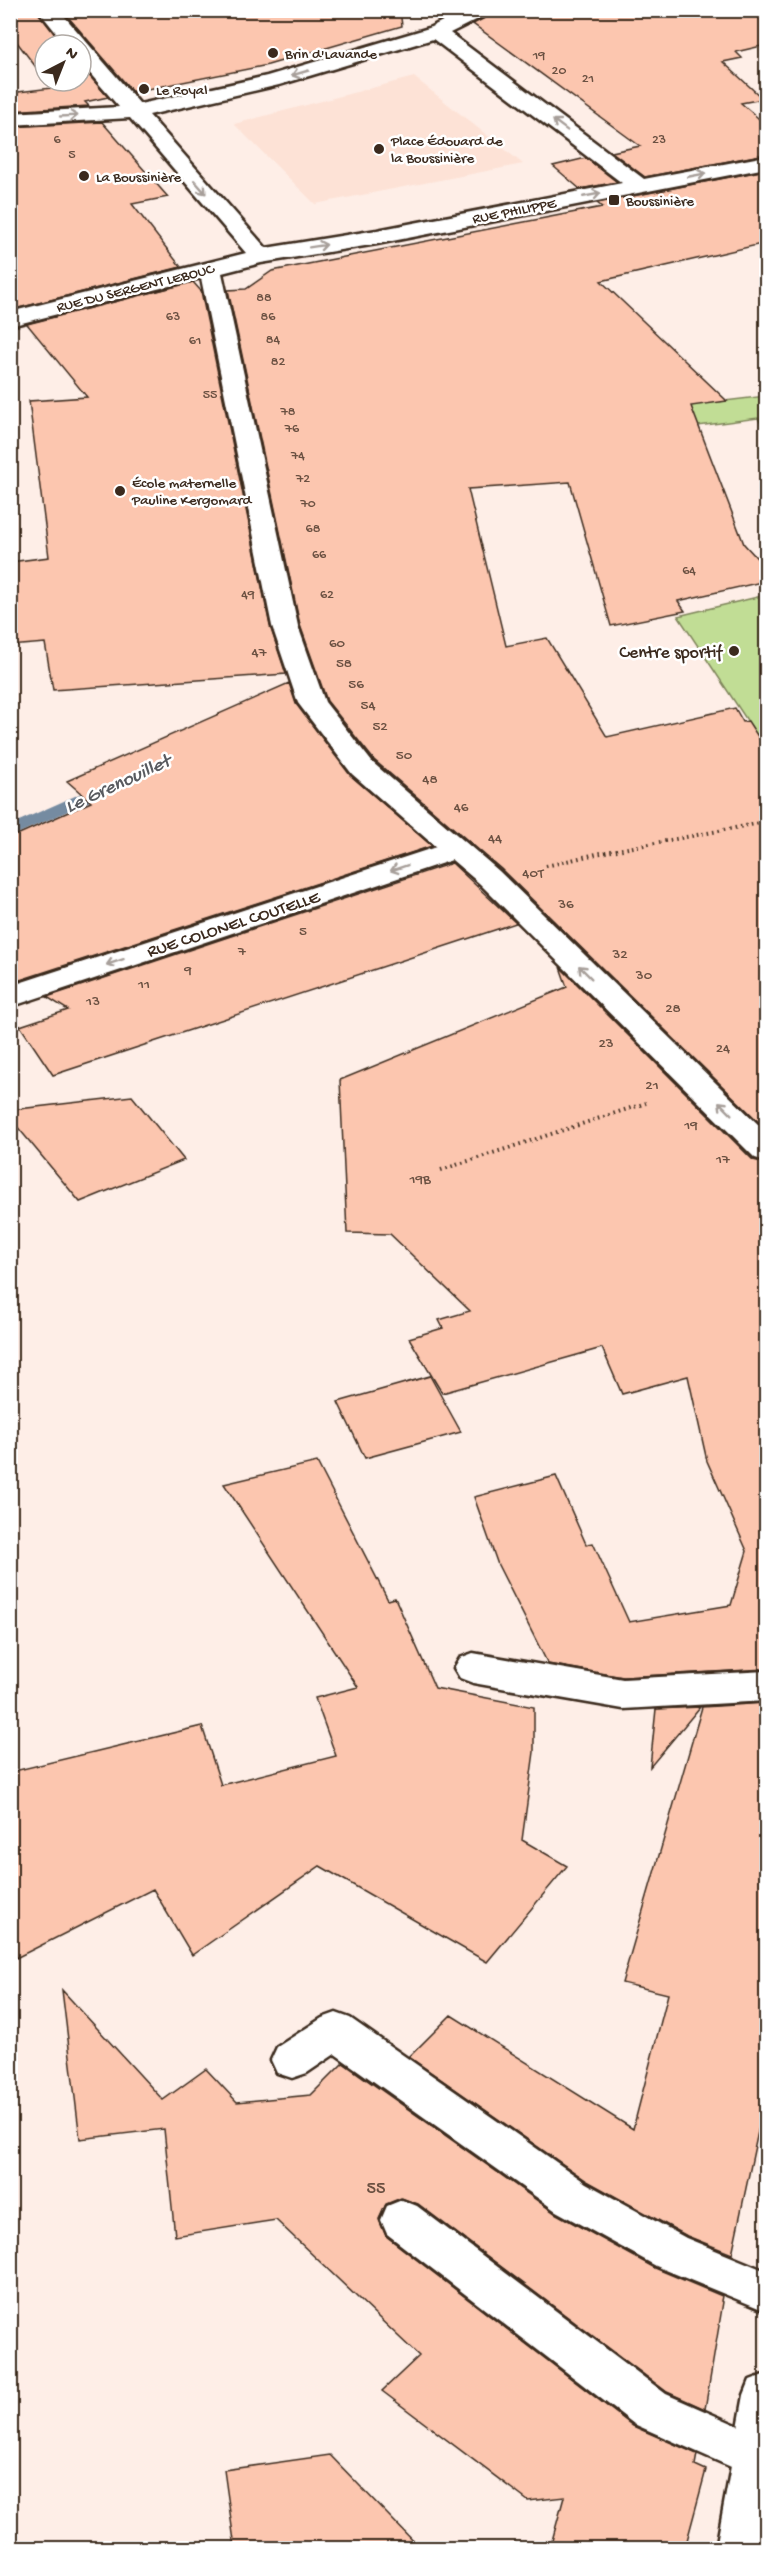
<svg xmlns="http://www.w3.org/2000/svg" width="777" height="2559" font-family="'Gochi Hand',sans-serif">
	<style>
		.built { fill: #fde2d6 }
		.green { fill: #c1dd95; stroke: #7e845a; stroke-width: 1.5 }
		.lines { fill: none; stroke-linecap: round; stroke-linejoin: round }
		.stream { fill: #758ba1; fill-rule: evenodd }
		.building { fill: #fcc6af; stroke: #3b2a1e; stroke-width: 1.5 }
		.service-casing { stroke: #3b2a1e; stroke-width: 5 }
		.minor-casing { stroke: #3b2a1e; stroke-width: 5 }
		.path { stroke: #3b2a1e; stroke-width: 4; stroke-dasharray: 1.5 4; stroke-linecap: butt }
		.service { fill: #fff; fill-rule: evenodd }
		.minor { fill: #fff; fill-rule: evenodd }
		.oneway { stroke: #a79f9a }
		.poi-dot { fill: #3b2a1e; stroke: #fff; stroke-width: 2 }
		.labels { text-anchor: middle; stroke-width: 5; stroke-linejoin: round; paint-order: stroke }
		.far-number-label { font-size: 14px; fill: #6b5142 }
		.far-poi-label { font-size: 15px; fill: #3b2a1e; stroke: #fff; text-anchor: start }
		.far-street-label { font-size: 15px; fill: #3b2a1e; stroke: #fff }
		.number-label { font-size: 15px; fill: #6b5142 }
		.poi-label { font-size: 18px; fill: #3b2a1e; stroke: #fff; text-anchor: end }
		.street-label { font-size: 18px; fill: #3b2a1e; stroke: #fff }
		.near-number-label { font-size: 18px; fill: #6b5142 }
		.water-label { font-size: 20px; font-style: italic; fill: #585a5f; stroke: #fff }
	</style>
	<rect width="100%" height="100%" fill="#feeee7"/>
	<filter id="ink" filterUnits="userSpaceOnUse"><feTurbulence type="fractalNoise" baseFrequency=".0167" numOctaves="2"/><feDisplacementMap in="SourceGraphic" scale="12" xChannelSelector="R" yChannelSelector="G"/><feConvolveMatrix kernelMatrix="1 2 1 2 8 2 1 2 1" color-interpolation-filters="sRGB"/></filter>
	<g filter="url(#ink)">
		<!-- built -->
		<path class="built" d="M414,77L523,164L315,204L234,124Z"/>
		<!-- green -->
		<path class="green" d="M766,396V434L758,418L683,428L675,407Z
			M766,595V749L678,616Z"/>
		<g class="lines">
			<!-- stream -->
			<path class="stream" d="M111,780L117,781L120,785L117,789L10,837V825Z"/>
		</g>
		<!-- building -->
		<path class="building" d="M10,10H36L63,45H45V79L10,33Z
			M62,10H400L402,26L268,65L133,92Z
			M493,10H766V45L736,52L742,58L723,62L763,99L741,103L766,125V154L645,177L612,152L640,146L473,24L489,16Z
			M81,66L108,97L85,102L89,106L10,111V93L52,88L46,81H81Z
			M102,122L168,197L132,204L181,267L15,309L10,303V127Z
			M586,158L617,182L580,189L553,166Z
			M766,170V243L601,281L727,401L691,406L744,544L766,568V581L678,601L685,611L611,626L570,482L468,489L506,646L547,638L607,737L735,708L743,722L748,721L766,749V1129L501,869L374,760L327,701L300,625L228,290L246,289L272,271L602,207L597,203Z
			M193,282L201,291L270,626L286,674L53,690L45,643L10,646V562L49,557L29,401L87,397L27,324Z
			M289,683L296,704L350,775L432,846L20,980L10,975V838L91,802L67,781Z
			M452,863L516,923L53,1075L20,1026L68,1010L47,997Z
			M560,967L753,1160L766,1163V1669L623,1677L548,1664L498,1565L474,1497L556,1476L586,1544L593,1543L629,1622L731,1605L747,1551L707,1461L688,1376L622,1394L602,1348L442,1393L409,1338L443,1328L439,1320L470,1311L390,1234L347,1233L340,1080L567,987Z
			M132,1096L184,1160L80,1202L10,1118V1110Z
			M430,1376L461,1432L365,1458L338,1402Z
			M317,1462L388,1600L395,1598L435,1688L534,1707V1752L522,1840L567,1866L487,1962L320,1866L192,1955L153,1889L10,1961V1772L202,1726L221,1785L336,1756L315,1698L358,1687L224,1484Z
			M766,1703V2094L732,2254L687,2236L587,2181L409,2057L451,2015L633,2129L668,1994L622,1983L702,1707Z
			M700,1707L650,1767L656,1709Z
			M62,1990L163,2100L206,2069L237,2102L311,2095L343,2063L555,2213L655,2268L722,2296L721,2301L723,2302L705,2409L667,2392L418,2204L401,2198L386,2204L379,2219L386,2236L633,2426L697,2454L695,2465L706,2470L685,2548H550L564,2497L528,2501L382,2391L419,2356L276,2220L175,2236L164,2129L80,2139Z
			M330,2455L420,2548H235L224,2470Z"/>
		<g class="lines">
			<!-- service casing -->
			<g class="service-casing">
				<path id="service" d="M473,1653L623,1679L766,1671V1701L623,1709L473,1683L460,1678L454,1668L460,1658Z
					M336,2013L350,2018L586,2183L686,2238L766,2271V2311L656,2266L556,2211L335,2054L307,2073L292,2078L277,2073L271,2060L277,2047L322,2018Z
					M402,2200L417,2206L666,2394L766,2438V2474L756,2478L634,2424L387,2234L381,2220L387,2206Z"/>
			</g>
			<!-- minor casing -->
			<g class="minor-casing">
				<path id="minor" d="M38,10H59L140,104L267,76L429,28L464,10H491L488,14L450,33L644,179L766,156V168L377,244L261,263L222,273L298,626L325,702L372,762L499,871L766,1132V1161L755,1158L479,883L452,860L10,1007V986L436,847L352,774L298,703L272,626L201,278L10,326V312L246,253L130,118L10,125V113L119,107L81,63V45H66ZM433,39L622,183L377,230L266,248L149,115L279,85Z
					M766,2374V2522L762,2548H716L744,2395L750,2380Z"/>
			</g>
			<!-- path -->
			<path class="path" d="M546,866L596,854L766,822
				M441,1170L646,1103"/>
			<!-- service -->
			<use href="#service" class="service"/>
			<!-- minor -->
			<use href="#minor" class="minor"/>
		</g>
		<!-- one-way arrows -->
		<defs><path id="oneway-shaft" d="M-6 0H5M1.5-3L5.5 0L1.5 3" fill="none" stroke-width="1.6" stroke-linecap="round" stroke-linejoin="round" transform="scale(1.5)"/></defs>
		<g class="oneway">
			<use href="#oneway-shaft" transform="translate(300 73) rotate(164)"/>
			<use href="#oneway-shaft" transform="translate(69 116) rotate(-3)"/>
			<use href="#oneway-shaft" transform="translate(560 125) rotate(-143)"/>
			<use href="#oneway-shaft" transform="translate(697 175) rotate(-11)"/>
			<use href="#oneway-shaft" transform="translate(200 187) rotate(49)"/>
			<use href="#oneway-shaft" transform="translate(592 195) rotate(-11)"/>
			<use href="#oneway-shaft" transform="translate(318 246) rotate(-9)"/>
			<use href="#oneway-shaft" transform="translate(399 868) rotate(162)"/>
			<use href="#oneway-shaft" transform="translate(115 962) rotate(162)"/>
			<use href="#oneway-shaft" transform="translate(585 972) rotate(-135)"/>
			<use href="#oneway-shaft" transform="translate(725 1108) rotate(-135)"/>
		</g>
	</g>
	<!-- markers -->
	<g class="poi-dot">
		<circle cx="273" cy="53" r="6"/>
		<circle cx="144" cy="89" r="6"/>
		<circle cx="379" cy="149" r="6"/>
		<circle cx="84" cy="176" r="6"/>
		<rect x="608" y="194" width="12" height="12" rx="3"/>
		<circle cx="120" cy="491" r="6"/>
		<circle cx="734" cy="651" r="6"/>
	</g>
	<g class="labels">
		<!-- far-number labels -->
		<g class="far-number-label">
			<text x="539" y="59">19</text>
			<text x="559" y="74">20</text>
			<text x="588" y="82">21</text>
			<text x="57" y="143">6</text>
			<text x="659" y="143">23</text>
			<text x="72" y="158">5</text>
			<text x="264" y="301">88</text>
			<text x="173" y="320">63</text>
			<text x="268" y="320">86</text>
			<text x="273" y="343">84</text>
			<text x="195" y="344">61</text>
			<text x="278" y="365">82</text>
			<text x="210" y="398">55</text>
			<text x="288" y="415">78</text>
			<text x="292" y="432">76</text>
			<text x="298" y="459">74</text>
			<text x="303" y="482">72</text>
			<text x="308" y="507">70</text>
			<text x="313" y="532">68</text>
			<text x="319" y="558">66</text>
			<text x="689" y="574">64</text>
			<text x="248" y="598">49</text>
			<text x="327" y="598">62</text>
		</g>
		<!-- far-poi labels -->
		<g class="far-poi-label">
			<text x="285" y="58">Brin d'Lavande</text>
			<text x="156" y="94">Le Royal</text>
			<text x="391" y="145">Place Édouard de<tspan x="391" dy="17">la Boussinière</tspan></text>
			<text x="96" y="181">La Boussinière</text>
			<text x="626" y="205">Boussinière</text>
			<text x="132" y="487">École maternelle<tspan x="132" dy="17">Pauline Kergomard</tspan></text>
		</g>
		<!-- far-street labels -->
		<g class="far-street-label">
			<text transform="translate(514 210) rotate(-11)" y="5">RUE PHILIPPE</text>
			<text transform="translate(135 287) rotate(-14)" y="5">RUE DU SERGENT LEBOUC</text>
		</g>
		<!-- number labels -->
		<g class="number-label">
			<text x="337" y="647">60</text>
			<text x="259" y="656">47</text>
			<text x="344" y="667">58</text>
			<text x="356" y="688">56</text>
			<text x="368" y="709">54</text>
			<text x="380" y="730">52</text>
			<text x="404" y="759">50</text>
			<text x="430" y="783">48</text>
			<text x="461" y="811">46</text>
			<text x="495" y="842">44</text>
			<text x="533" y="877">40T</text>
			<text x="566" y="908">36</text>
			<text x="303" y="935">5</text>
			<text x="242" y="955">7</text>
			<text x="620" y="958">32</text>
			<text x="188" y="974">9</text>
			<text x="644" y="979">30</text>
			<text x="144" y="988">11</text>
			<text x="93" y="1005">13</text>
			<text x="673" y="1012">28</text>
			<text x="606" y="1047">23</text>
			<text x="723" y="1052">24</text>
			<text x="652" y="1089">21</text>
			<text x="691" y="1129">19</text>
			<text x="723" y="1163">17</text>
			<text x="420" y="1183">19B</text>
		</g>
		<!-- poi labels -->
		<g class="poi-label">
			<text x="722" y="657">Centre sportif</text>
		</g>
		<!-- street labels -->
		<g class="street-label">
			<text transform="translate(233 923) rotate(-18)" y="6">RUE COLONEL COUTELLE</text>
		</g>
		<!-- near-number labels -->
		<g class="near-number-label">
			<text x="376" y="2193">55</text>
		</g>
		<!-- water labels -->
		<g class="water-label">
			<text transform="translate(117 782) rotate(-25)" y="7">Le Grenouillet</text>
		</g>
	</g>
	<!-- margin -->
	<rect width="777" height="2559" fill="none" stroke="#fff" stroke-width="36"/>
	<rect x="18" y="18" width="741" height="2523" fill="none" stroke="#3b2a1e" stroke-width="2" filter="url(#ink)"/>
	<!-- north arrow -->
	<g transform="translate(63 63) rotate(42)"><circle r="28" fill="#ffffff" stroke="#b1aaa5" stroke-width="1.5"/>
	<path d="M0-4.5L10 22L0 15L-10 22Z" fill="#3b2a1e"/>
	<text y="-9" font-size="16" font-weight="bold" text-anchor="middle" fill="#3b2a1e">N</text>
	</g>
</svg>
